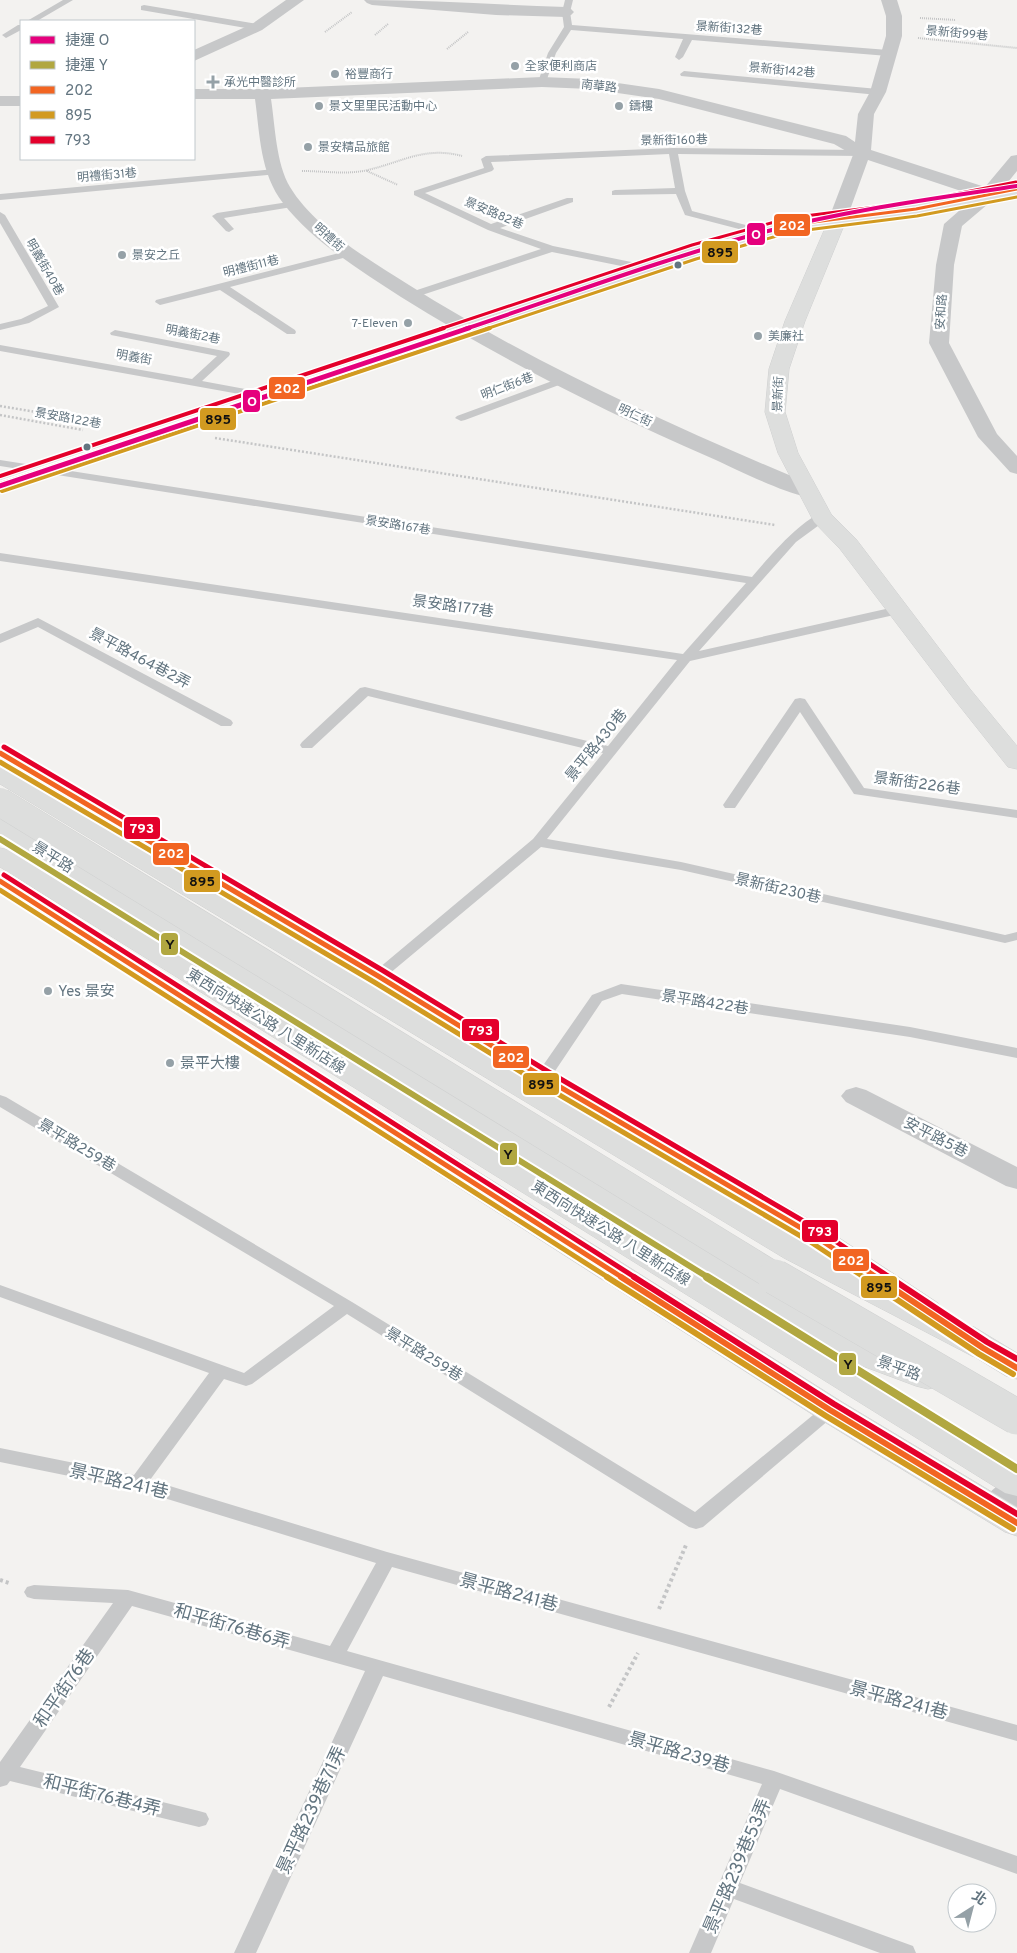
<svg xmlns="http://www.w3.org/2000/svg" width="1017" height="1953" font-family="Overpass,'Noto Sans TC',sans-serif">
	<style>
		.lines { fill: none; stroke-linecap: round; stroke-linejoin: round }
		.secondary-casing { stroke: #cfd0d0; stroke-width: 1 }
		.highway-casing { stroke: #cfd0d0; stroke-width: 1 }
		.path-far2 { stroke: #c4c5c6; stroke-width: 2; stroke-dasharray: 1 1; stroke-linecap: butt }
		.path-far1 { stroke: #c4c5c6; stroke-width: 2.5; stroke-dasharray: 2 2; stroke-linecap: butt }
		.path { stroke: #c4c5c6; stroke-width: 4; stroke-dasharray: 3 3; stroke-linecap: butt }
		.lane { fill: #c7c8c9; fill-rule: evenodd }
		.street { fill: #c7c8c9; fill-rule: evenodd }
		.secondary { fill: #dddedd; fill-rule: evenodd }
		.highway { fill: #dddedd; fill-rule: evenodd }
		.highway-bridge-far1-casing { stroke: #cfd0d0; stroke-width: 29; stroke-linecap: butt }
		.highway-bridge-casing { stroke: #cfd0d0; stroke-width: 36; stroke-linecap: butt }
		.highway-bridge-far1 { stroke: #dddedd; stroke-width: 28 }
		.highway-bridge { stroke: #dddedd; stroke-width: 35 }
		.bus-1-far3-casing { stroke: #fff; stroke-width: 5.5 }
		.bus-1-far2-casing { stroke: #fff; stroke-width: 7 }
		.bus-1-far1-casing { stroke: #fff; stroke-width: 9 }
		.bus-1-casing { stroke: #fff; stroke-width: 10 }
		.bus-2-far3-casing { stroke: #fff; stroke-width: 5.5 }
		.bus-2-far2-casing { stroke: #fff; stroke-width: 7 }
		.bus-2-far1-casing { stroke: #fff; stroke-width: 9 }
		.bus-2-casing { stroke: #fff; stroke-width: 10 }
		.bus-3-far3-casing { stroke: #fff; stroke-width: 5.5 }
		.bus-3-far2-casing { stroke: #fff; stroke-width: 7 }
		.bus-3-far1-casing { stroke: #fff; stroke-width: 9 }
		.bus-3-casing { stroke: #fff; stroke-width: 10 }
		.bus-1-far3 { stroke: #f26522; stroke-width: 3 }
		.bus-1-far2 { stroke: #f26522; stroke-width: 4 }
		.bus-1-far1 { stroke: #f26522; stroke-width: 5 }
		.bus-1 { stroke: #f26522; stroke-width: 6 }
		.bus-2-far3 { stroke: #d29a20; stroke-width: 3 }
		.bus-2-far2 { stroke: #d29a20; stroke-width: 4 }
		.bus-2-far1 { stroke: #d29a20; stroke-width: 5 }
		.bus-2 { stroke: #d29a20; stroke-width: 6 }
		.bus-3-far3 { stroke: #e4002b; stroke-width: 3 }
		.bus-3-far2 { stroke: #e4002b; stroke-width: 4 }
		.bus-3-far1 { stroke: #e4002b; stroke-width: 5 }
		.bus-3 { stroke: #e4002b; stroke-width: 6 }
		.metro-1-far1-casing { stroke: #fff; stroke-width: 6 }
		.metro-1-casing { stroke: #fff; stroke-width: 8 }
		.metro-2-far1-casing { stroke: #fff; stroke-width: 10 }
		.metro-2-casing { stroke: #fff; stroke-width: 12 }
		.metro-1-far1 { stroke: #e5007d; stroke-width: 4 }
		.metro-1 { stroke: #e5007d; stroke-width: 5 }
		.metro-2-far1 { stroke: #b1a740; stroke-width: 6 }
		.metro-2 { stroke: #b1a740; stroke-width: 8 }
		.poi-dot { fill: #95a1a7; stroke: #fff; stroke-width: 2 }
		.bus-dot { fill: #637580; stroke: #fff; stroke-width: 2 }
		.labels { text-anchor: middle; stroke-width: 5; stroke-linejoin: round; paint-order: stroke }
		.far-street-label { font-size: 12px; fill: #637580; stroke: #fff }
		.far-poi-label { font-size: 12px; fill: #637580; stroke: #fff; text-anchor: start }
		.street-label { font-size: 15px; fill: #637580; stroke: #fff }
		.poi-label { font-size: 15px; fill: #637580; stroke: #fff; text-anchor: start }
		.near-street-label { font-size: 18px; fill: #637580; stroke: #fff }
		.line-badge { stroke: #fff; stroke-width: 2 }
		.badge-label { font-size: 14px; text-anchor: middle; font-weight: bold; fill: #fff }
		.pale-badge-label { font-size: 14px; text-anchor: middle; font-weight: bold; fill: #111 }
	</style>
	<rect width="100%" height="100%" fill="#f3f2f0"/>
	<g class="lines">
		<!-- secondary casing -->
		<g class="secondary-casing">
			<path id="secondary" d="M1017,184V194L916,214L845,223L805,321L789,369L785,412L798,453L831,514L856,539L970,689L1017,746V769L1008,767L954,699L840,549L814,522L778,453L765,412L769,369L785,321L826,226L791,230L700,256L0,490V477L688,248L790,220L916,204Z
				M0,746L9,748L388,970L553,1071L824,1228L938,1303L943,1311L938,1319L927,1322L916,1319L802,1242L533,1083L368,982L0,763Z
				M0,815L9,818L839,1333L940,1370L944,1378L940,1386L928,1389L916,1386L817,1349L0,834Z
				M0,873L9,875L842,1402L1017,1507V1536L1005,1532L818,1418L0,893Z
				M963,1324L974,1327L1017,1353V1379L1006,1376L952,1343L947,1335L952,1327Z"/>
		</g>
		<!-- highway casing -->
		<g class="highway-casing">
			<path id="highway" d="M0,766L9,768L806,1244L994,1340L999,1348L994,1356L983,1359L972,1356L784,1258L0,784Z
				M0,848L9,850L1017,1468V1496L1005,1493L0,867Z"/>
		</g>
		<!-- path-far2 -->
		<path class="path-far2" d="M920,18L956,20
			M325,32L352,12
			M375,35L388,24
			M918,38L1017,48
			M447,49L468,32
			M302,171C324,171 347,175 368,170C402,162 425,146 462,156
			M367,171L398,185"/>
		<!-- path-far1 -->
		<path class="path-far1" d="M0,406L102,423
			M0,415L83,430
			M215,438L775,525"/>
		<!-- path -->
		<path class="path" d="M0,1580L9,1583
			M659,1609L686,1545
			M609,1707L638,1653"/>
		<!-- lane -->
		<path class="lane" d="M63,0H73L37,21H27Z
			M565,0H573L570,12L572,25L888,50L892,53L888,56L692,40L683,57L679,60L675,57L683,39L571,30L556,53L546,82L542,85L539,84L538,82L548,53L564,27L562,12Z
			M144,5L257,24L261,27L257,30L141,10V6Z
			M18,25H21V30L6,38L2,35Z
			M684,71L878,89L882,92L878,95L681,76L680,74Z
			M673,148L862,150L867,153L862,156L678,154L685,191L692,211L765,230V234L762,235L685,215L676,194L612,195V191L615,190L675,188L669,154L491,162L494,169L492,171L425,193L491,224L567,198H573V202L500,228L553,246L646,265L651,268L646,271L552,252L416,297L412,298L407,295L408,293L541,249L488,230L414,195V191L484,168L481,159L486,156Z
			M275,169L278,170V174L0,200V194Z
			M295,201L300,204L298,206L224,218L234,229L229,232L226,231L212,216L217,213Z
			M0,212L5,215L59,307L29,323L0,330V324L21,319L48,306L0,223Z
			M347,251L351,252V256L230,287L295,330L296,332L295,334H287L220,290L160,305L155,302L156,300Z
			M115,330L229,352L230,354L229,356L202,381L262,392L268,395L262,398L0,351V345L192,379L217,356L111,335L110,333Z
			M563,377L568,380L567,382L465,420L461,421L455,418L457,416Z
			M0,460L752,577C764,563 808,510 826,514L828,517L826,520L796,542L699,651L899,606L903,607L905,610L903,613L690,661L547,839L681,862L1005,935L1017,932V940L1005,943L681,870L541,847L383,979H373L371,976L373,973L533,839L603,753L368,696L312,748H302L300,745L302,742L360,688L365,687L608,746L677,660L0,561V553L683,654L746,583L0,466Z
			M38,618L231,720L233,723L231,726H221L38,627L0,643V634Z
			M800,698L805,699L864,788L1017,810V818L854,794L800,712L735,808H725L723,805L795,699Z
			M621,984L910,1027L1017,1048V1058L910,1037L622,994L602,1001L549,1080H537L535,1077L592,995Z
			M0,1095L6,1097L352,1302L695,1512L824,1406L830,1404L836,1406L839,1410L836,1414L703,1527L696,1529L689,1527L347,1314L252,1384L246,1386L224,1379L150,1480L387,1552L1017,1725V1741L392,1567L347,1651L774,1771L1017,1856V1874L780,1789L740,1883L913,1946L916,1953H880L734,1899L711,1953H689L762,1784L383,1676L256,1953H234L365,1671L132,1606L20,1767L199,1811L206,1813L209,1819L206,1825L199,1827L10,1781L7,1785L0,1787V1762L113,1603L34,1599L27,1597L24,1592L27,1587L34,1585L128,1590L330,1646L376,1563L138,1490L0,1462V1448L134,1475L209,1373L0,1297V1285L244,1373L334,1306L0,1107Z"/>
		<!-- street -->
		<path class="street" d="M286,0H304L262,30L194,61V50L252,24Z
			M364,0C432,0 499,5 566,7L571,9L574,12L571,15L566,17L496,15L372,5L367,3Z
			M881,0H897L902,16V36L886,92L874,114L871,150L985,187L1011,156L1017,155V171L995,198L962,226L954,265L949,343L997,434L1017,456V474L1010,472L978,437L929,343L936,265L944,224L976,196L868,160L847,218L844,222L838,223L832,222L829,218L853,155L834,144L659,99L590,89L542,87L271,99C275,125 276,164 290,187C314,227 369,260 409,285C538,366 674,427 815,486L818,491L815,496L807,497C777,490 738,470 709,457C603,411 499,358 401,297C360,270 313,242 283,203C260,173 260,135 255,99H194V89H262L542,77L590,79L659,89L846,136L855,142L858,114L870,92L886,36V16Z
			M0,96H21V106H0Z
			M856,1087L866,1090L1017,1167V1189L1006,1186L846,1102L841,1096L846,1090Z
			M1017,1476V1508C1004,1519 1000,1522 983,1517L978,1508C986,1493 1001,1481 1017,1476Z"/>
		<!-- secondary -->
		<use href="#secondary" class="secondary"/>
		<!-- highway -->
		<use href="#highway" class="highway"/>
		<!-- highway-bridge-far1 casing -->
		<g class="highway-bridge-far1-casing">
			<path id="highway-bridge-far1" d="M0,802L777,1278"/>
		</g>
		<!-- highway-bridge casing -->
		<g class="highway-bridge-casing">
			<path id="highway-bridge" d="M775,1277L1017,1417"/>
		</g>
		<!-- highway-bridge-far1 -->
		<use href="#highway-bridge-far1" class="highway-bridge-far1"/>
		<!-- highway-bridge -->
		<use href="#highway-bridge" class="highway-bridge"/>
		<!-- bus-1-far3 casing -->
		<g class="bus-1-far3-casing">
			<path id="bus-1-far3" d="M463,329L694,252L790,225L916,209L1017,189"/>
		</g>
		<!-- bus-1-far2 casing -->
		<g class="bus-1-far2-casing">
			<path id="bus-1-far2" d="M0,484L467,328"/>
		</g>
		<!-- bus-1-far1 casing -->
		<g class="bus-1-far1-casing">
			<path id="bus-1-far1" d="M0,753L378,976L543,1077L813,1235L878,1278
				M0,881L623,1278"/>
		</g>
		<!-- bus-1 casing -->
		<g class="bus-1-casing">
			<path id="bus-1" d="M621,1277L830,1410L1017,1523
				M876,1277L983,1348L1017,1368"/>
		</g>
		<!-- bus-2-far3 casing -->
		<g class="bus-2-far3-casing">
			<path id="bus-2-far3" d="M486,329L696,259L791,232L917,216L1017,197"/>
		</g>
		<!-- bus-2-far2 casing -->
		<g class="bus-2-far2-casing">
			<path id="bus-2-far2" d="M2,491L490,328"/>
		</g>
		<!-- bus-2-far1 casing -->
		<g class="bus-2-far1-casing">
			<path id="bus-2-far1" d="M0,762L374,982L539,1083L809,1241L865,1278
				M0,890L609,1278"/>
		</g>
		<!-- bus-2 casing -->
		<g class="bus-2-casing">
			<path id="bus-2" d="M607,1277L826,1416L1013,1529
				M863,1277L979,1354L1013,1374"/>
		</g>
		<!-- bus-3-far3 casing -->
		<g class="bus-3-far3-casing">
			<path id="bus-3-far3" d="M440,329L692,245L789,218L915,202L1016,182"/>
		</g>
		<!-- bus-3-far2 casing -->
		<g class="bus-3-far2-casing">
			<path id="bus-3-far2" d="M0,476L444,328"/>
		</g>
		<!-- bus-3-far1 casing -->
		<g class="bus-3-far1-casing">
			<path id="bus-3-far1" d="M4,747L382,970L547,1071L817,1229L891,1278
				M4,875L636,1278"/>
		</g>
		<!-- bus-3 casing -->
		<g class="bus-3-casing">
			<path id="bus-3" d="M634,1277L834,1404L1017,1514
				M889,1277L987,1342L1017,1359"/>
		</g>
		<!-- bus-1-far3 -->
		<use href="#bus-1-far3" class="bus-1-far3"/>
		<!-- bus-1-far2 -->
		<use href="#bus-1-far2" class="bus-1-far2"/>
		<!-- bus-1-far1 -->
		<use href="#bus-1-far1" class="bus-1-far1"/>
		<!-- bus-1 -->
		<use href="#bus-1" class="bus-1"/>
		<!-- bus-2-far3 -->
		<use href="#bus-2-far3" class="bus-2-far3"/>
		<!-- bus-2-far2 -->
		<use href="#bus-2-far2" class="bus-2-far2"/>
		<!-- bus-2-far1 -->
		<use href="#bus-2-far1" class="bus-2-far1"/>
		<!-- bus-2 -->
		<use href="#bus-2" class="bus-2"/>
		<!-- bus-3-far3 -->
		<use href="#bus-3-far3" class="bus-3-far3"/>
		<!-- bus-3-far2 -->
		<use href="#bus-3-far2" class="bus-3-far2"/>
		<!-- bus-3-far1 -->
		<use href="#bus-3-far1" class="bus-3-far1"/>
		<!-- bus-3 -->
		<use href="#bus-3" class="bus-3"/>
		<!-- metro-1-far1 casing -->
		<g class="metro-1-far1-casing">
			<path id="metro-1-far1" d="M465,329C564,296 663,259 764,232C847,210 932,199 1017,186"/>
		</g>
		<!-- metro-1 casing -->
		<g class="metro-1-casing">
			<path id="metro-1" d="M0,486L469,328"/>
		</g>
		<!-- metro-2-far1 casing -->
		<g class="metro-2-far1-casing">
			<path id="metro-2-far1" d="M0,839L709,1278"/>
		</g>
		<!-- metro-2 casing -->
		<g class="metro-2-casing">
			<path id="metro-2" d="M707,1277L1017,1469"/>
		</g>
		<!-- metro-1-far1 -->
		<use href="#metro-1-far1" class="metro-1-far1"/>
		<!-- metro-1 -->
		<use href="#metro-1" class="metro-1"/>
		<!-- metro-2-far1 -->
		<use href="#metro-2-far1" class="metro-2-far1"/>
		<!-- metro-2 -->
		<use href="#metro-2" class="metro-2"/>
	</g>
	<!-- markers -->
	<g class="poi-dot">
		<circle cx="515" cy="66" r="5"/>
		<circle cx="335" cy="74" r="5"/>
		<path d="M210.5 74.5h5v5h5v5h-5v5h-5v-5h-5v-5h5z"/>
		<circle cx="319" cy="106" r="5"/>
		<circle cx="619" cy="106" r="5"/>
		<circle cx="308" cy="147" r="5"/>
		<circle cx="122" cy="255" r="5"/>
		<circle cx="408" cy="323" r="5"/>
		<circle cx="758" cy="336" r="5"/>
		<circle cx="48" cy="991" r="5"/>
		<circle cx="170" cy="1063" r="5"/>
	</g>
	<g class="bus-dot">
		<circle cx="678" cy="265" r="4.5"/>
		<circle cx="87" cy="447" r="4.5"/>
	</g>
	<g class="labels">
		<!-- far-street labels -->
		<g class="far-street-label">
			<text transform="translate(729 28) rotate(4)" y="4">景新街132巷</text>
			<text transform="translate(957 33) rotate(5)" y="4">景新街99巷</text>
			<text transform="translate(782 70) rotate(5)" y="4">景新街142巷</text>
			<text transform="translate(599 86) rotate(6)" y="4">南華路</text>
			<text transform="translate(674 140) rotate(-1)" y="4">景新街160巷</text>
			<text transform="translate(107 175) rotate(-5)" y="4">明禮街31巷</text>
			<text transform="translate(494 213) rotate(23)" y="4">景安路82巷</text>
			<text transform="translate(329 237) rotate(42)" y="4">明禮街</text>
			<text transform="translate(251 266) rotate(-14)" y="4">明禮街11巷</text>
			<text transform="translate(45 267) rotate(60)" y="4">明義街40巷</text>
			<text transform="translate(941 312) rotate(-86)" y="4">安和路</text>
			<text transform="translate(193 334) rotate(11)" y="4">明義街2巷</text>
			<text transform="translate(134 357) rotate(10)" y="4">明義街</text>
			<text transform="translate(507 386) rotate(-21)" y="4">明仁街6巷</text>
			<text transform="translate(778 394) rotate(-88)" y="4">景新街</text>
			<text transform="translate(635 415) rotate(25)" y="4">明仁街</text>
			<text transform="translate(68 418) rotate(10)" y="4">景安路122巷</text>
			<text transform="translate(398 525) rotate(9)" y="4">景安路167巷</text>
		</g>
		<!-- far-poi labels -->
		<g class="far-poi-label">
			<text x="525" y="70">全家便利商店</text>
			<text x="345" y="78">裕豐商行</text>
			<text x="224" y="86">承光中醫診所</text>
			<text x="329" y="110">景文里里民活動中心</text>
			<text x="629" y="110">鑄樓</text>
			<text x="318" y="151">景安精品旅館</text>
			<text x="132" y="259">景安之丘</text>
			<text x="398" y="327" text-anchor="end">7-Eleven</text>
			<text x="768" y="340">美廉社</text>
		</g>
		<!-- street labels -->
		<g class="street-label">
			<text transform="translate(453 606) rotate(8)" y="5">景安路177巷</text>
			<text transform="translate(140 658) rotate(28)" y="5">景平路464巷2弄</text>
			<text transform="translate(596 745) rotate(-51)" y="5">景平路430巷</text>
			<text transform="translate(917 783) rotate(8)" y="5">景新街226巷</text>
			<text transform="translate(53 857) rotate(32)" y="5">景平路</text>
			<text transform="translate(778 888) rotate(13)" y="5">景新街230巷</text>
			<text transform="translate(705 1002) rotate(9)" y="5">景平路422巷</text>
			<text transform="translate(266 1021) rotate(32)" y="5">東西向快速公路 八里新店線</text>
			<text transform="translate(936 1137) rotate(27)" y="5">安平路5巷</text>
			<text transform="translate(77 1145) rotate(31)" y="5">景平路259巷</text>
			<text transform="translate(611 1233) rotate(32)" y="5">東西向快速公路 八里新店線</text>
			<text transform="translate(424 1354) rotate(32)" y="5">景平路259巷</text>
			<text transform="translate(899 1368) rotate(20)" y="5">景平路</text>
		</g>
		<!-- poi labels -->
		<g class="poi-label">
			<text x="58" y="996">Yes 景安</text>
			<text x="180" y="1068">景平大樓</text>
		</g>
		<!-- near-street labels -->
		<g class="near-street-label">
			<text transform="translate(119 1481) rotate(13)" y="6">景平路241巷</text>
			<text transform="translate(509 1592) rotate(15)" y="6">景平路241巷</text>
			<text transform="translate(232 1626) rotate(16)" y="6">和平街76巷6弄</text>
			<text transform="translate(64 1688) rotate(-55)" y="6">和平街76巷</text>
			<text transform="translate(899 1700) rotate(15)" y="6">景平路241巷</text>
			<text transform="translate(679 1752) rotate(16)" y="6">景平路239巷</text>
			<text transform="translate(102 1795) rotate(14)" y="6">和平街76巷4弄</text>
			<text transform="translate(311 1810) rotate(-65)" y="6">景平路239巷71弄</text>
			<text transform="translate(737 1866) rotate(-67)" y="6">景平路239巷53弄</text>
		</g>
	</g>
	<g class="line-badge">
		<rect x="773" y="213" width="38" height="24" rx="5" fill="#f26522"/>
		<rect x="746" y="222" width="20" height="24" rx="5" fill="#e5007d"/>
		<rect x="701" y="240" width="38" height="24" rx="5" fill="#d29a20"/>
		<rect x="268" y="376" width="38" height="24" rx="5" fill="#f26522"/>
		<rect x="242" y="389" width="19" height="24" rx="5" fill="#e5007d"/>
		<rect x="199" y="407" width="38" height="24" rx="5" fill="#d29a20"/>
		<rect x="123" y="816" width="38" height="24" rx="5" fill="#e4002b"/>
		<rect x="152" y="842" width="38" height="24" rx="5" fill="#f26522"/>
		<rect x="183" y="869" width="38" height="24" rx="5" fill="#d29a20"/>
		<rect x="160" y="932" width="19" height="24" rx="5" fill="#b1a740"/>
		<rect x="461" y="1018" width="39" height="24" rx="5" fill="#e4002b"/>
		<rect x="492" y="1045" width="38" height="24" rx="5" fill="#f26522"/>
		<rect x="522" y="1072" width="38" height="24" rx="5" fill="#d29a20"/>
		<rect x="499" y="1142" width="19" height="24" rx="5" fill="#b1a740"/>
		<rect x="801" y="1219" width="38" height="24" rx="5" fill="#e4002b"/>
		<rect x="832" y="1248" width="38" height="24" rx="5" fill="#f26522"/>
		<rect x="860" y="1275" width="38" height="24" rx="5" fill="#d29a20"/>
		<rect x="838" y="1352" width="19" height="24" rx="5" fill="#b1a740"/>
	</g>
	<g class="badge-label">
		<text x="792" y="230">202</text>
		<text x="756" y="239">O</text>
		<text x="287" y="393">202</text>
		<text x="252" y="406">O</text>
		<text x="142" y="833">793</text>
		<text x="171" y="858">202</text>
		<text x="481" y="1035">793</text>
		<text x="511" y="1062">202</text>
		<text x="820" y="1236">793</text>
		<text x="851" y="1265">202</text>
	</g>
	<g class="pale-badge-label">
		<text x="720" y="257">895</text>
		<text x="218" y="424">895</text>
		<text x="202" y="886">895</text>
		<text x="170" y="949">Y</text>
		<text x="541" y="1089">895</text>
		<text x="508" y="1159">Y</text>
		<text x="879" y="1292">895</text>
		<text x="848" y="1369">Y</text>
	</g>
	<!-- legend -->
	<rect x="20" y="20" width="175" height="140" fill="#ffffff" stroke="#c1c8cc"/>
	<rect x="30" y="36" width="25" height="8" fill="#e5007d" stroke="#c1c8cc"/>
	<text x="65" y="45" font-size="15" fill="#637580">捷運 O</text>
	<rect x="30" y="61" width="25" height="8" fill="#b1a740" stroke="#c1c8cc"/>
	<text x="65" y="70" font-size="15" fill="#637580">捷運 Y</text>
	<rect x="30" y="86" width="25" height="8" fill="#f26522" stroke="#c1c8cc"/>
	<text x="65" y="95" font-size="15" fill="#637580">202</text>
	<rect x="30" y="111" width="25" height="8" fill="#d29a20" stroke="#c1c8cc"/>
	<text x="65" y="120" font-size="15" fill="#637580">895</text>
	<rect x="30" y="136" width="25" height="8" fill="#e4002b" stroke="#c1c8cc"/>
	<text x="65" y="145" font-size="15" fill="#637580">793</text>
	<!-- north arrow -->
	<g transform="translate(972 1908) rotate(36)"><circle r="24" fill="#ffffff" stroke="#c1c8cc"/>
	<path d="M0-4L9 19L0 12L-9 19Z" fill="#95a1a7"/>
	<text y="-8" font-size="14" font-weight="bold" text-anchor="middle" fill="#637580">北</text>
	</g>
</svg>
